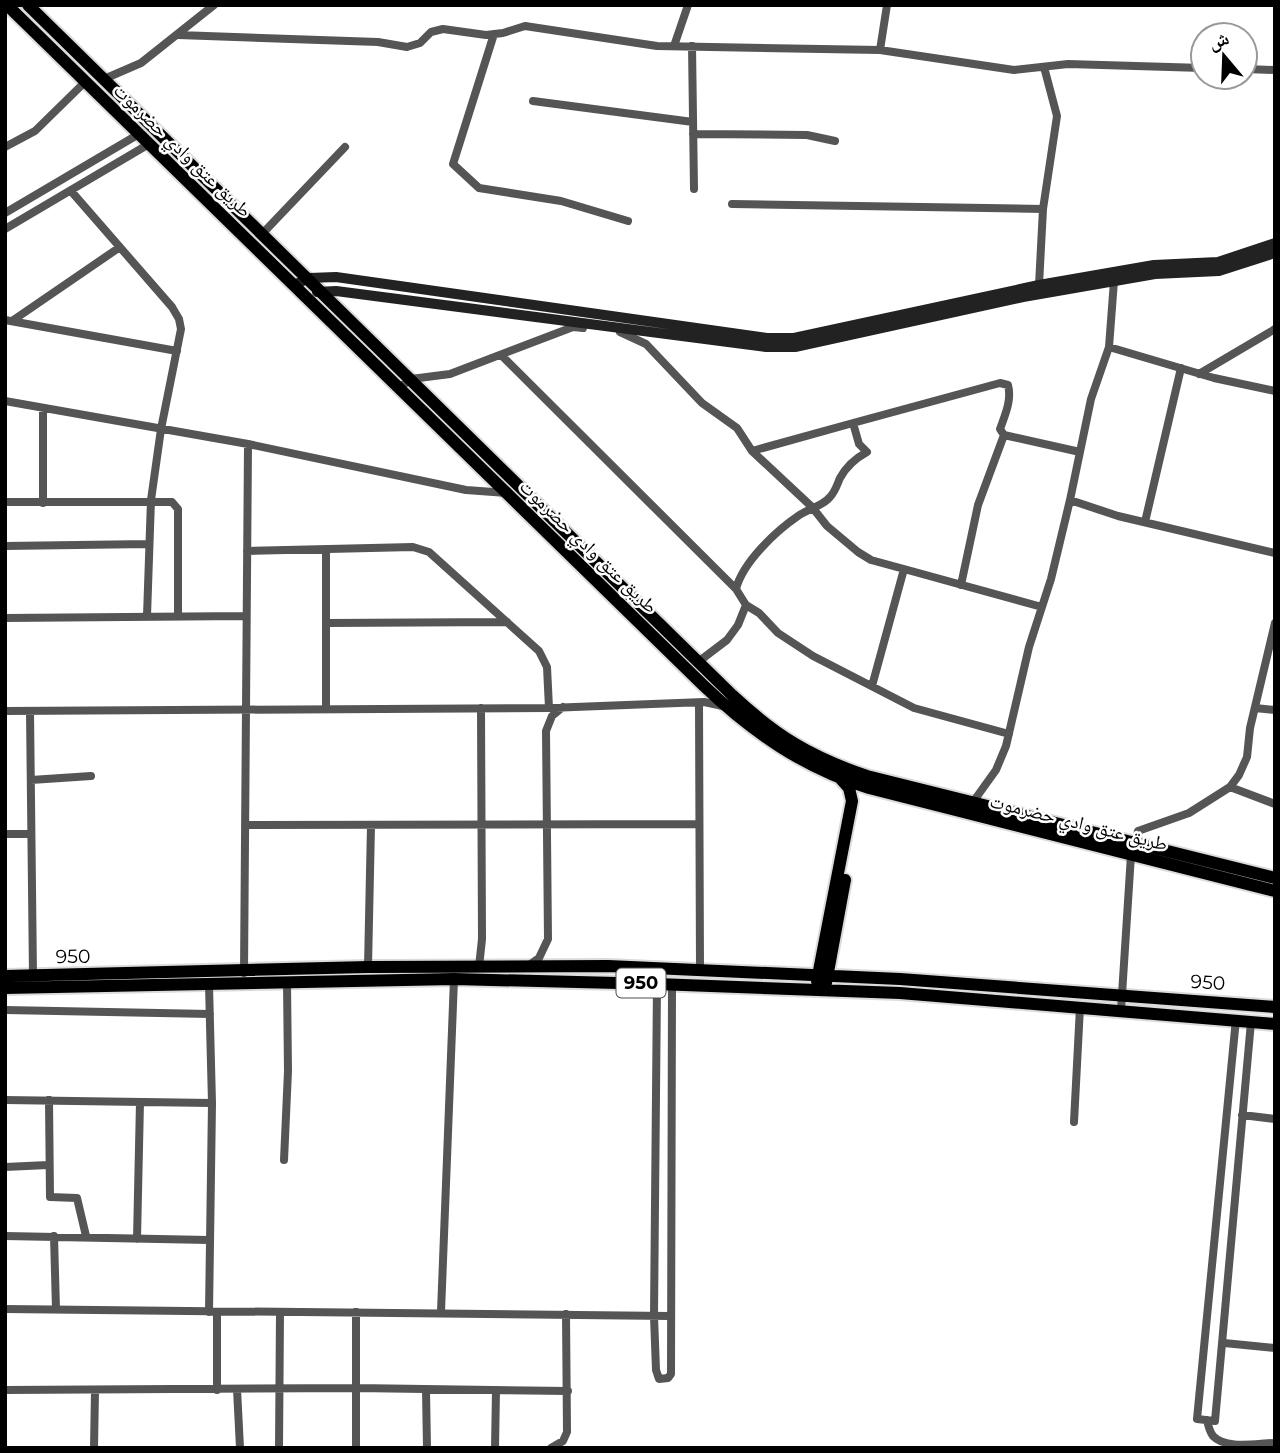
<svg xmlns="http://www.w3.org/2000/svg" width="1280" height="1453" font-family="Montserrat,'Noto Naskh Arabic',sans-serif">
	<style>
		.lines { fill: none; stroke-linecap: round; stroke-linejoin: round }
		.primary-casing { stroke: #dbdbdb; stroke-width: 16 }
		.street { stroke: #555; stroke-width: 8 }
		.secondary { stroke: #222; stroke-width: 10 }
		.primary { stroke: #000; stroke-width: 12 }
		.labels { text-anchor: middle; stroke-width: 5; stroke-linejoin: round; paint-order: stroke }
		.shield { fill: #fff; stroke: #4c4c4c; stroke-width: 2 }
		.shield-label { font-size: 18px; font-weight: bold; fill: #000 }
		.street-label { font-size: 19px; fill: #000; stroke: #fff }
	</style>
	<rect width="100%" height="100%" fill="#fff"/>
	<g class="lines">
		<!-- primary casing -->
		<g class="primary-casing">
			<path id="primary" d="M7,5L703,685C752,732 804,768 869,788L1275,891
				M28,5L732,695C776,736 810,757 867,776L1275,878
				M5,976L368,967L608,966L900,979L1275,1007
				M817,981L852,801L849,788L841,779
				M826,983L845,880
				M5,988L454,979L657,984L900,993L1275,1024"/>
		</g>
		<!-- street -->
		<path class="street" d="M494,34L453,164L479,188L561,201L628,221
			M178,35L378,42L407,47L420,43L431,32L443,29L486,35L503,33L525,26L657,46L880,50L1014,70L1068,64L1203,68
			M674,46L688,5
			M692,46L694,189
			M880,50L887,5
			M1245,69L1275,70
			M104,79L141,63L214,5
			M533,101L693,122
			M693,134L807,135L835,141
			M5,147L35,131L85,82
			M71,191L172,307L179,319L181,329L161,429L151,500L147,616
			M732,204L1043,209
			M5,213L139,134
			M5,229L149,144
			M262,234L345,147
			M1039,285L1043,209L1057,116L1044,67
			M5,320L177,351
			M12,321L120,247
			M620,332L646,344L702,403L737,428L752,451L812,507L827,526L858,552L871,560L904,569L872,686
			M1109,347L1114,281
			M501,355L736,589
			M1199,374L1275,329
			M399,388L411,379L450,374L573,327L583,328
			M5,401L248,444L466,490L507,493
			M43,408V503
			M752,451L853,423
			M1070,500L1118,516L1275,553
			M5,502H172L178,509V615
			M1145,522L1181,368
			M5,546L149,544
			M247,551L413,547L429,552L539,651L547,667L549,708
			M904,569L1042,607
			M961,585L978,505L1004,435
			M746,605L736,589C743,562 776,531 798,516C808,509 823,506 830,497C835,492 837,485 840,478C846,467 856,458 867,452L859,444L853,423L1000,383L1008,385C1012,400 1005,415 1000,429L1004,435L1080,452
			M5,618L246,616
			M326,623L507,622
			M698,662L727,640L738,625L746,605L759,613L778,633L813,656L914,708L1009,734
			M699,703L700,970
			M1255,708L1275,710
			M326,709V549
			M5,711L549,708L704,702L723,706
			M30,711L33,976
			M31,780L91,776
			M1230,787L1275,804
			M973,802L996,770L1006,746L1029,647L1051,579L1070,500L1091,399L1109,347L1214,378L1275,391
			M245,825L699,824
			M5,834H31
			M528,966L539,958L548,939L546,731L552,716L563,707
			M368,967L371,825
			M479,967L482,939L481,708
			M244,973L248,444
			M657,984L654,1316L656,1370L659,1379L668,1378L671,1374L672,984
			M209,985L212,1103L209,1312
			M5,1010L210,1014
			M1121,1010L1131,855L1138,831L1189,813L1230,787L1239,775L1247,757L1250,728L1275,623
			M1236,1019L1197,1419L1215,1421L1251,1022
			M5,1100L212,1103
			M49,1100L50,1197L77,1198L86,1236
			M1242,1115L1275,1119
			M1074,1122L1080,1007
			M284,1160L288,1071L287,983
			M5,1167L48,1165
			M5,1236L209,1240
			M54,1236L56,1309
			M137,1239L140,1102
			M5,1309L670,1316
			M441,1312L454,979
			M1224,1343L1275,1348
			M237,1389L240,1448
			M5,1390L356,1388L568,1391
			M217,1390V1312
			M426,1390L427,1448
			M1207,1420C1208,1425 1210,1432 1213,1436C1226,1450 1258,1443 1275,1443
			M94,1448L95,1391
			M279,1448L280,1312
			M356,1448V1312
			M495,1448L496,1390
			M551,1448L563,1441L567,1432L566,1314"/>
		<!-- secondary -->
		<path class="secondary" d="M294,285L309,278L336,277L767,338H794L1039,285L1154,265L1218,262L1275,243
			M317,292L336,291L766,347H795L1023,297L1155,274L1219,271L1275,253"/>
		<!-- primary -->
		<use href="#primary" class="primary"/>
	</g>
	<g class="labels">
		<!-- shield labels -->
		<rect class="shield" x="616.5" y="968.5" width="49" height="29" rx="5"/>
		<g class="shield-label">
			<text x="641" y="989">950</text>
		</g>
		<!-- street labels -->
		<g class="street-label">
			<text transform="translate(183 150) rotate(44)" y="7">طريق عتق وادي حضرموت</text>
			<text transform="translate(589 546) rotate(44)" y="7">طريق عتق وادي حضرموت</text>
			<text transform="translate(1079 822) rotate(14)" y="7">طريق عتق وادي حضرموت</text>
			<text transform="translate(73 956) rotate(-1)" y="7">950</text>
			<text transform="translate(1208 982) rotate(4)" y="7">950</text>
		</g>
	</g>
	<!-- border -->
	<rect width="1280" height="1453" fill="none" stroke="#000000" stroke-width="14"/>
	<!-- north arrow -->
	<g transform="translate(1224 56) rotate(341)"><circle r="33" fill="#ffffff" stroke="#999999" stroke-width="2"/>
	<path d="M0-5L12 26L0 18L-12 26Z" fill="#000000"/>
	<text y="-10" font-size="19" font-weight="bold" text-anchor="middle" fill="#000000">ش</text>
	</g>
</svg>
